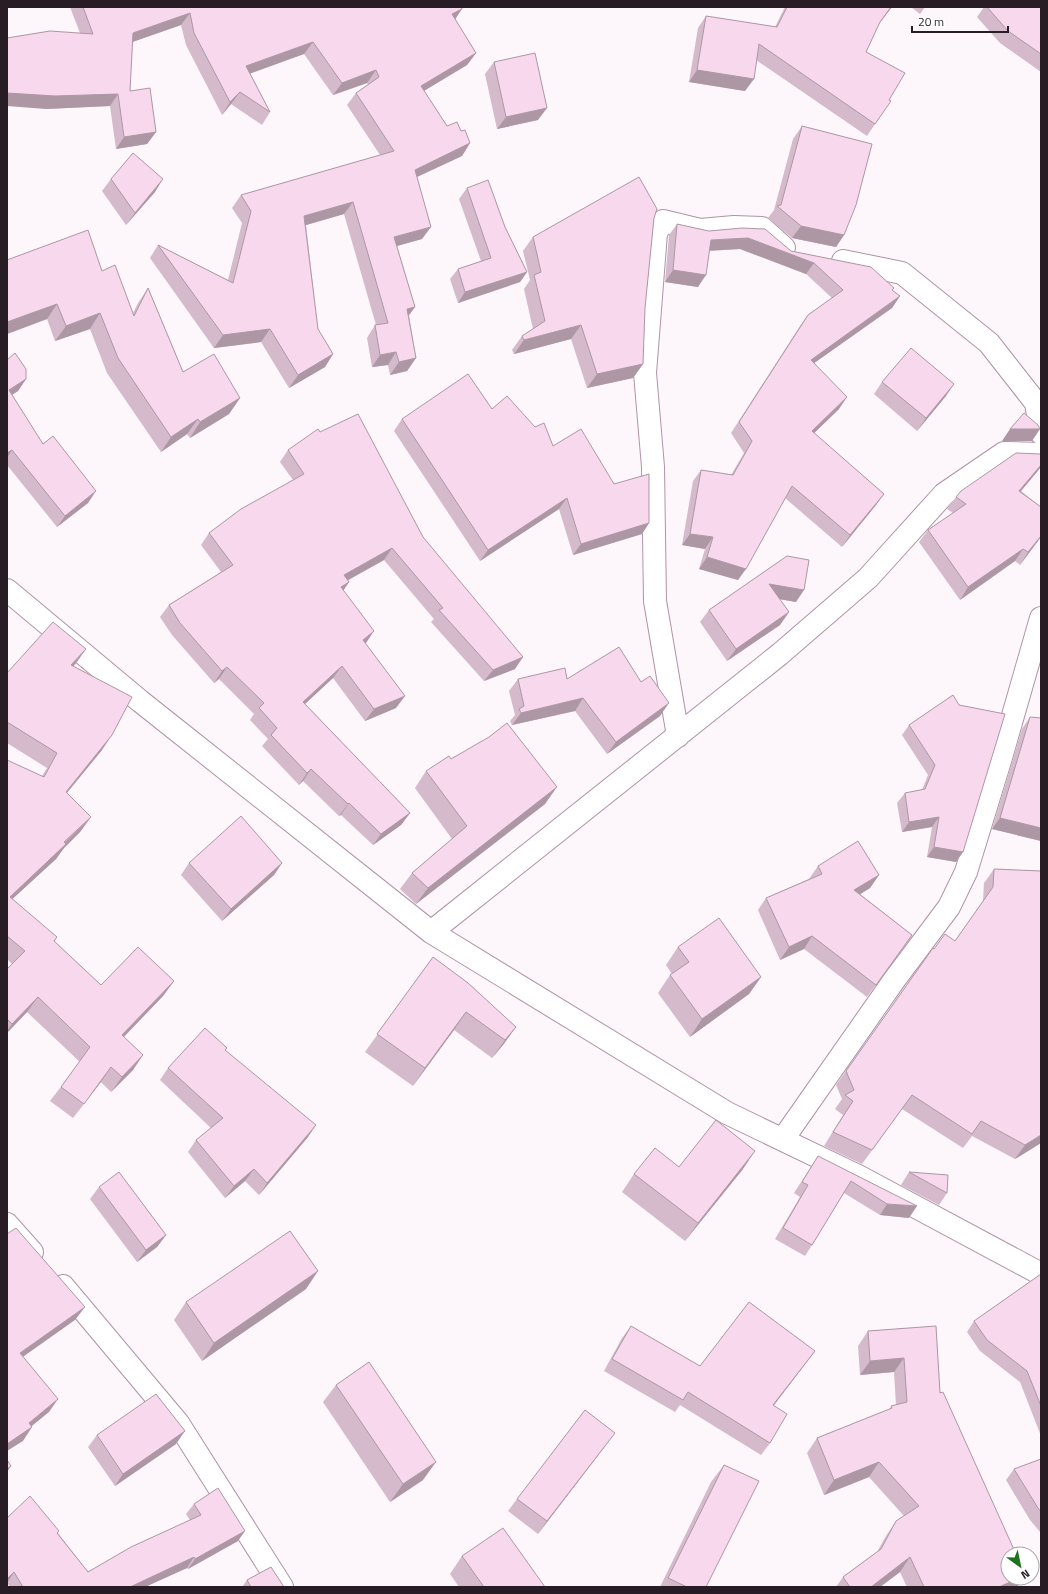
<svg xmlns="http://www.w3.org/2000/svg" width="1048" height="1594" font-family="'Titillium Web',sans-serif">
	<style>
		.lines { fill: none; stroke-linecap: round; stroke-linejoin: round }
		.street-casing { stroke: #b093a6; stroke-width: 24 }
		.street { stroke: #fff; stroke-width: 22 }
		.wall { fill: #d4bacb }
		.shaded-wall { fill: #ad97a5 }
		.building { fill: #f7d8ec; stroke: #ad97a5 }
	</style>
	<rect width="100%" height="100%" fill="#fdf6fb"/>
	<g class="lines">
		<!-- street casing -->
		<g class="street-casing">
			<path id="street" d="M843,261L902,273L989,343L1036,403L1041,433
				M7,590L140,701L431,932L727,1113L860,1177L1041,1274
				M678,736L655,601L653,467L645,373L656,233L663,221L700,230L734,227L762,228L784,248
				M431,932L780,654L868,578L944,494L1004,453L1041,454
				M783,1139L895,979L949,907L966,872L1000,761L1041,618
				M7,1224L32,1252
				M63,1286L178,1423L282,1587"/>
		</g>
		<!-- street -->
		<use href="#street" class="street"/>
	</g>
	<!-- wall -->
	<path class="wall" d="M70,7H462L455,19L476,53L467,65L424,91L447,126L461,131L470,143L462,156L417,177L422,239L397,246L415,307L409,315L416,358L407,371L390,375L388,365L372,367L367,338L375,325H376L344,214L306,225L318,329L333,354L325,367L289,388L261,342L214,348L150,258L158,245L228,280L242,223L232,208L241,195L380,155L347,105L356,93L368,85L367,83L333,95L304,54L250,73L270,112L262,125L231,104L222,115L186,45L181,25L132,42L130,91L156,132L147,144L116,149L110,106L46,109L80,33Z
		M785,7H892L879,24L866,52L875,124L867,136L756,60L745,91L689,82L698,28L706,16L775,27Z
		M911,7H925L920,14Z
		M984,7H1041V72L1000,43L977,17Z
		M494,62L538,120L497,129L485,74Z
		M802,126L844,235L836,247L792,238L768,218L774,210L793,139Z
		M111,179L155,192L126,225L102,191Z
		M467,188L505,227L527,272L520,282L458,303L450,279L458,269L481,261L459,199Z
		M654,218L645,308L643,364L633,378L587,388L571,339L514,354L512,350L522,336L533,329L524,289L530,280L523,251L533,237Z
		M677,224L791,251L892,291L900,296L892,308L814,363L839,409L814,433L884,494L876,505L842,547L785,498L738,580L699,569L705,549L682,545L693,481L701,470L731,475L744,453L731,433L800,326L808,315L832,298L806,274L740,249L709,251L698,287L665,282L669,235Z
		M7,260L102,271L133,313L138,303L148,288L183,372L240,398L229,414L190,438L187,434L161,452L107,373L90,329L55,341L47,319L7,334Z
		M7,360L26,379L18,391L12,395L43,444L88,503L57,527L7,465Z
		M882,382L946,396L917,431L874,394Z
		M492,409L535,427L553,446L614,484L649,523L642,534L573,555L559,509L480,561L394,431L402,419Z
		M320,432L423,537L515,669L484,681L431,622L434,619L384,560L347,580L349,582L343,590L366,643H365L396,708L365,721L333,678L305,704L410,813L401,825L373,845L341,815L339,816L303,781L299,785L262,746L268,739L250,720L254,714L219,679L214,683L172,635L160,617L169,605L221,572L201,545L209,533L293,480L280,462L288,450Z
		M1041,454V467L1021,491L1041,507V537L1020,565L1015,561L960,600L919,542L928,530L953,513L947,509L956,497Z
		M787,556L796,602L779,599L789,612L780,625L727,661L700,622L709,610Z
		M86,649L73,667L102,750L67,793L91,817L80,832L64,848L56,859L12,899L54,941L101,985L174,981L163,996L124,1037L133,1070L111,1092L101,1082L73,1118L50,1101L80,1062L27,1012L7,1033V969L12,964L7,959V760L42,776L47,768L7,743V673Z
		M518,679H567L660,716L607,754L575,711L512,725L510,721L515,715L509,691Z
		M953,695L963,852L956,862L927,857L932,827L902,832L897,803L905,793L922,790L928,775L902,735L909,725Z
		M1030,717L1041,841L992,829L1022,729Z
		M426,771L545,804L416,904L400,889L412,873L452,839L415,788Z
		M189,863H282L274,875L222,921L181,875Z
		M818,866L879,875L870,888L860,894L912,935L867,997L804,949L780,960L758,910L766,898L809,879Z
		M994,869L1041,871V1143L1015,1159L972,1136L963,1148L902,1109L862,1164L824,1146L843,1115L835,1109L842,1099L836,1085L933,948L934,949L955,941L983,901L984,883Z
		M678,947L761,977L749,994L690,1037L658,993L670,975L672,974L666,965Z
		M433,957L516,1027L503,1045L492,1058L454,1030L413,1086L365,1052Z
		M226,1051L308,1137L259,1195L245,1181L225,1198L188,1152L196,1140L211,1128L160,1080L168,1068Z
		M818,1156L909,1218L880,1215L844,1193L812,1245L805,1256L775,1239L800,1197L794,1193Z
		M679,1167L743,1169L685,1241L622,1192L634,1174Z
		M909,1172L947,1193L939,1205L901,1185Z
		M99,1187L166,1235L157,1247L137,1262L90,1199Z
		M1041,1274V1436L1020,1382L980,1351L967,1332L974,1321Z
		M306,1289L202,1361L174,1320L186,1302Z
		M631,1326L700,1366L815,1351L806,1363L774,1405L770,1443L761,1455L680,1405L675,1412L604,1371L622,1338Z
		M936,1326L940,1393L1008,1578H1023L1017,1587H907L900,1572L880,1587H836L843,1577L877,1552L886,1536L896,1521L904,1516L869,1477L824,1495L807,1453L817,1438L890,1409L891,1406L896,1405L894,1372L860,1375L858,1346L868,1331Z
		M336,1385L423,1480L390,1502L323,1402Z
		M97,1435L176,1444L115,1486L88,1447Z
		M606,1445L538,1534L508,1511L517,1499Z
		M1041,1459V1533L1030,1520L1006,1480L1014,1469Z
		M724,1465L706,1587H660L711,1482Z
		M194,1504L238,1541L188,1569L187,1568L145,1587H10L7,1583V1518L58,1533L88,1572L190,1520L186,1514Z
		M462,1556L545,1587H459L450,1574Z
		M247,1580L284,1587H242Z"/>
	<!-- shaded-wall -->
	<path class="shaded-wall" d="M891,7H892L871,34L880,22Z
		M462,9L454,21L452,14Z
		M190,13L181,25L124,45L133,33Z
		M313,42L304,54L238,78L246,66Z
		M476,53L467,65L412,98L421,86Z
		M376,70L367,83L333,95L342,83Z
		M697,70L754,79L745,91L689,82Z
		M240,92L231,104L222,115L230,102Z
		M7,93L118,94L110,106L46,109L7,106Z
		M547,108L538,120L497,129L506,117Z
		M156,132L147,144L116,149L124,137Z
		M470,143L462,156L406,182L415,170Z
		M163,179L155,192L126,225L135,213Z
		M353,202L344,214L296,228L304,216Z
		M801,226L844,235L836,247L792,238Z
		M431,227L422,239L386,249L394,237Z
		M748,238L814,263L806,274L740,249L703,251L711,240Z
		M673,270L706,275L698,287L665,282Z
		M527,272L520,282L458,303L465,292Z
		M900,296L892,308L803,371L811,360Z
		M57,304L47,319L7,334V322Z
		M415,307L406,319L407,309Z
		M100,313L90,329L55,341L66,326Z
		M581,325L571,339L514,354L524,340Z
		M270,329L261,342L214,348L223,335Z
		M396,352L388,365L372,367L380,355Z
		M333,354L325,367L289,388L298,375Z
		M416,358L407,371L390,375L399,362Z
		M643,364L633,378L587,388L597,374Z
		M26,379L18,391L7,398L9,390Z
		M954,384L946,396L917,431L926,418Z
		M847,397L839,409L804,443L812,431Z
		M240,398L229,414L190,438L200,422Z
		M198,419L187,434L161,452L171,437Z
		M1010,429H1040L1032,441H1002Z
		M12,450L7,458V453Z
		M1041,465V467L1011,503L1019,491Z
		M96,491L88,503L57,527L65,516Z
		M884,494L876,505L842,547L850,535Z
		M567,498L559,509L480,561L488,550Z
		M649,523L642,534L573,555L581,544Z
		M690,534L713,537L705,549L682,545Z
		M1041,536V537L1020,565L1028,552Z
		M392,548L384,560L336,587L344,575Z
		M1023,549L1015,561L960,600L968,587Z
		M707,557L746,569L738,580L699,569Z
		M349,582L341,594V587Z
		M769,584L804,590L796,602L760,596Z
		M789,612L780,625L727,661L736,649Z
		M374,631L366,643L354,652L363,640Z
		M86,649L76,663L60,680L71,665Z
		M523,657L515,669L484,681L493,670Z
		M342,666L333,678L294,714L303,702Z
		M227,667L219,679L214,683L222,671Z
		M405,696L396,708L365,721L374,709Z
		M583,698L575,711L512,725L521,713Z
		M669,703L660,716L607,754L616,742Z
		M112,735L102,750L56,806L66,792Z
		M311,769L303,781L299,785L307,773Z
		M557,787L545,804L416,904L428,888Z
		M349,803L341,815L339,816L348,804Z
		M410,813L401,825L373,845L381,834Z
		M91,817L80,832L64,848L56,859L7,904L10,897Z
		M939,817L932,827L902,832L909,822Z
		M1000,818L1041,828V841L992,829Z
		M934,847L963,852L956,862L927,857Z
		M282,863L274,875L222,921L231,909Z
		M879,875L870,888L846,903L854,890Z
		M812,936L804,949L780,960L789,947Z
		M761,977L749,994L690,1037L702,1019Z
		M174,981L163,996L111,1050L122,1035Z
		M38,997L27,1012L7,1033V1031L12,1024Z
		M466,1012L454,1030L413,1086L425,1068Z
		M516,1027L503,1045L492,1058L505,1040Z
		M143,1055L133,1070L111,1092L122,1077Z
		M111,1067L101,1082L73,1118L84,1104Z
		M316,1125L308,1137L259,1195L267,1183Z
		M1041,1135V1143L1015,1159L1025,1145Z
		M755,1151L743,1169L685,1241L698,1223Z
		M254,1169L245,1181L225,1198L234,1186Z
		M887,1204L917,1206L909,1218L880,1215Z
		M166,1235L157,1247L137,1262L146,1250Z
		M318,1271L306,1289L202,1361L214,1343Z
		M85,1307L75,1320L10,1366L20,1353Z
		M815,1351L806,1363L765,1417L773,1405Z
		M904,1358L894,1372L860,1375L870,1361Z
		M58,1399L49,1412L27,1430L32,1427L23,1441L7,1451V1444L29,1423Z
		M185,1431L176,1444L115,1486L123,1474Z
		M615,1433L606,1445L538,1534L547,1521Z
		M436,1462L423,1480L390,1502L403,1484Z
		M879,1462L869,1477L824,1495L834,1480Z
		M11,1466L7,1472V1469Z
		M245,1531L238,1541L188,1569L195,1559Z
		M194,1557L187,1568L145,1587H130Z
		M910,1557L900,1572L880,1587H871Z
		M14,1572L7,1583V1579Z
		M1019,1578H1023L1017,1587H999Z"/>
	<!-- building -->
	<path class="building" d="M83,7H462V9L452,14L476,53L421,86L447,126L457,122L461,131L465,130L470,143L415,170L431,227L394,237L415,307L407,309L416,358L399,362L396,352L380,355L375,325L388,323L353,202L304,216L318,329L333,354L298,375L270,329L223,335L158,245L233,283L251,211L241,195L394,151L356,93L379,77L376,70L342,83L313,42L246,66L270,112L240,92L230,102L194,33L190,13L133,33L130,91L150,88L156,132L124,137L118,94L55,96L7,93V38L50,31L93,34Z
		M787,7H891L880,22L866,52L905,73L889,100L891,101L875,124L759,44L754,79L697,70L706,16L777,27Z
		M987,7H1041V54L1008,31Z
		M535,53L547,108L506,117L494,62Z
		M802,126L872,144L856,205L844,235L801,226L777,206L781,205Z
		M133,153L163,179L135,213L111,179Z
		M639,177L657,209L654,218L645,308L643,364L597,374L581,325L524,340L522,336L545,321L534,275L541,272L533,237Z
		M488,180L505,227L527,272L465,292L458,269L491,258L467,188Z
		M677,224L709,231L742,228L765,229L791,251L871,267L894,288L892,290L900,296L811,360L847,397L812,431L884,494L850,535L792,486L746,569L707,557L713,537L690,534L701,470L733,475L752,441L739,422L808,315L843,290L814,263L748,238L711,240L706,275L673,270Z
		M88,230L102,271L115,265L134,316L148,288L183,372L214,354L240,398L200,422L198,419L171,437L118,358L100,313L66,326L57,304L7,322V260Z
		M911,348L954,384L926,418L882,382Z
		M15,353L26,369V379L9,390L43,444L53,436L96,491L65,516L12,450L7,453V360Z
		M468,374L492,409L507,396L535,427L544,423L553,446L581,429L614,484L649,474V523L581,544L567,498L488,550L402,419Z
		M1024,413L1038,425L1040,429H1010Z
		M358,414L423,537L523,657L493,670L439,610L443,608L392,548L344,575L349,582L341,587L374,631L363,640L405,696L374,709L342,666L303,702L410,813L381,834L349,803L348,804L311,769L307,773L271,735L277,728L259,708L264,703L227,667L222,671L180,623L169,605L233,565L209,533L241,509L304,474L288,450L318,429L320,432Z
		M1016,453L1041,454V465L1019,491L1041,507V536L1028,552L1023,549L968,587L928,530L966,504L956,497L961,491Z
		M787,556L809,560L804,590L769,584L789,612L736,649L709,610Z
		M53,622L86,649L71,665L132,697L112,735L66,792L91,817L64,842L66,844L10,897L57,937L54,941L101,985L138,947L174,981L122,1035L143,1055L122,1077L111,1067L84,1104L61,1087L90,1047L38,997L12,1024L7,1019V969L25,951L7,936V760L44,777L57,753L7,722V673Z
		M619,647L641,682L650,676L669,703L616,742L583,698L521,713L519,709L524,706L518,679L565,668L567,679Z
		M953,695L959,705L1005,714L963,852L934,847L939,817L909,822L905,793L925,789L935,765L909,725Z
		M1030,717L1041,718V828L1000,818Z
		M507,723L557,787L428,888L412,873L467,826L426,771L449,756L451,759L489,737Z
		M241,816L282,863L231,909L189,863Z
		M858,841L879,875L854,890L912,935L876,985L812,936L789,947L766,898L822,874L818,866Z
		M994,869L1041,871V1135L1025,1145L981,1121L972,1134L912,1095L872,1150L833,1132L853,1101L845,1095L854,1090L846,1071L933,948L934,949L945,934L955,941L993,887Z
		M719,918L761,977L702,1019L670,975L689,962L678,947Z
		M433,957L468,983L516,1027L505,1040L466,1012L425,1068L377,1034Z
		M205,1028L227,1048L225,1050L316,1125L267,1183L254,1169L234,1186L196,1140L223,1118L168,1068Z
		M716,1120L755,1151L698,1223L634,1174L655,1148L679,1167Z
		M818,1156L917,1206L887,1204L851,1181L812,1245L783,1228L808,1185L802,1182Z
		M119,1172L166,1235L146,1250L99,1187Z
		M909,1172L948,1175L947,1193Z
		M16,1228L85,1307L20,1353L58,1399L29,1423L32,1427L7,1444V1234Z
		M290,1231L318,1271L214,1343L186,1302Z
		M1041,1274V1406L1027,1371L987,1340L974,1321Z
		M749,1302L815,1351L773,1405L787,1414L770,1443L688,1392L683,1400L612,1359L631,1326L700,1366Z
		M936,1326L940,1393L943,1392L1016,1554H1008V1578H1019L999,1587H924L910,1557L871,1587H850L843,1577L881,1549L896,1521L919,1506L879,1462L834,1480L817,1438L892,1408L891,1406L907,1402L904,1358L870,1361L868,1331Z
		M369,1362L436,1462L403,1484L336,1385Z
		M156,1394L185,1431L123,1474L97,1435Z
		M585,1410L615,1433L547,1521L517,1499Z
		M1041,1459V1512L1038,1508L1014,1469Z
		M7,1460L11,1466L7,1469Z
		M724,1465L759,1481L706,1587H687L668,1578Z
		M218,1488L245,1531L195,1559L194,1557L130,1587H23L14,1572L7,1579V1518L30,1496L59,1531L57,1533L88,1572L131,1547L201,1515L194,1504Z
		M503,1528L545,1587H484L462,1556Z
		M271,1567L284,1587H251L247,1580Z"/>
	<!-- border -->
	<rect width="1048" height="1594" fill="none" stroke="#281d25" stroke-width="16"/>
	<!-- north arrow -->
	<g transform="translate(1020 1566) rotate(147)"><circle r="19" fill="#ffffff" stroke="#a9a5a8"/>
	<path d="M0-3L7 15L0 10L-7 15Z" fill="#1d721d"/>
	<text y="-6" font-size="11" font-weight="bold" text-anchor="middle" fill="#281d25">N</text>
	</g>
	<!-- scale -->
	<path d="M912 26v6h96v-6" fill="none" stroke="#281d25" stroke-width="2"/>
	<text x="918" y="26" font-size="12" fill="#281d25" stroke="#ffffff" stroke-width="3" paint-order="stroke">20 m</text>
</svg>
